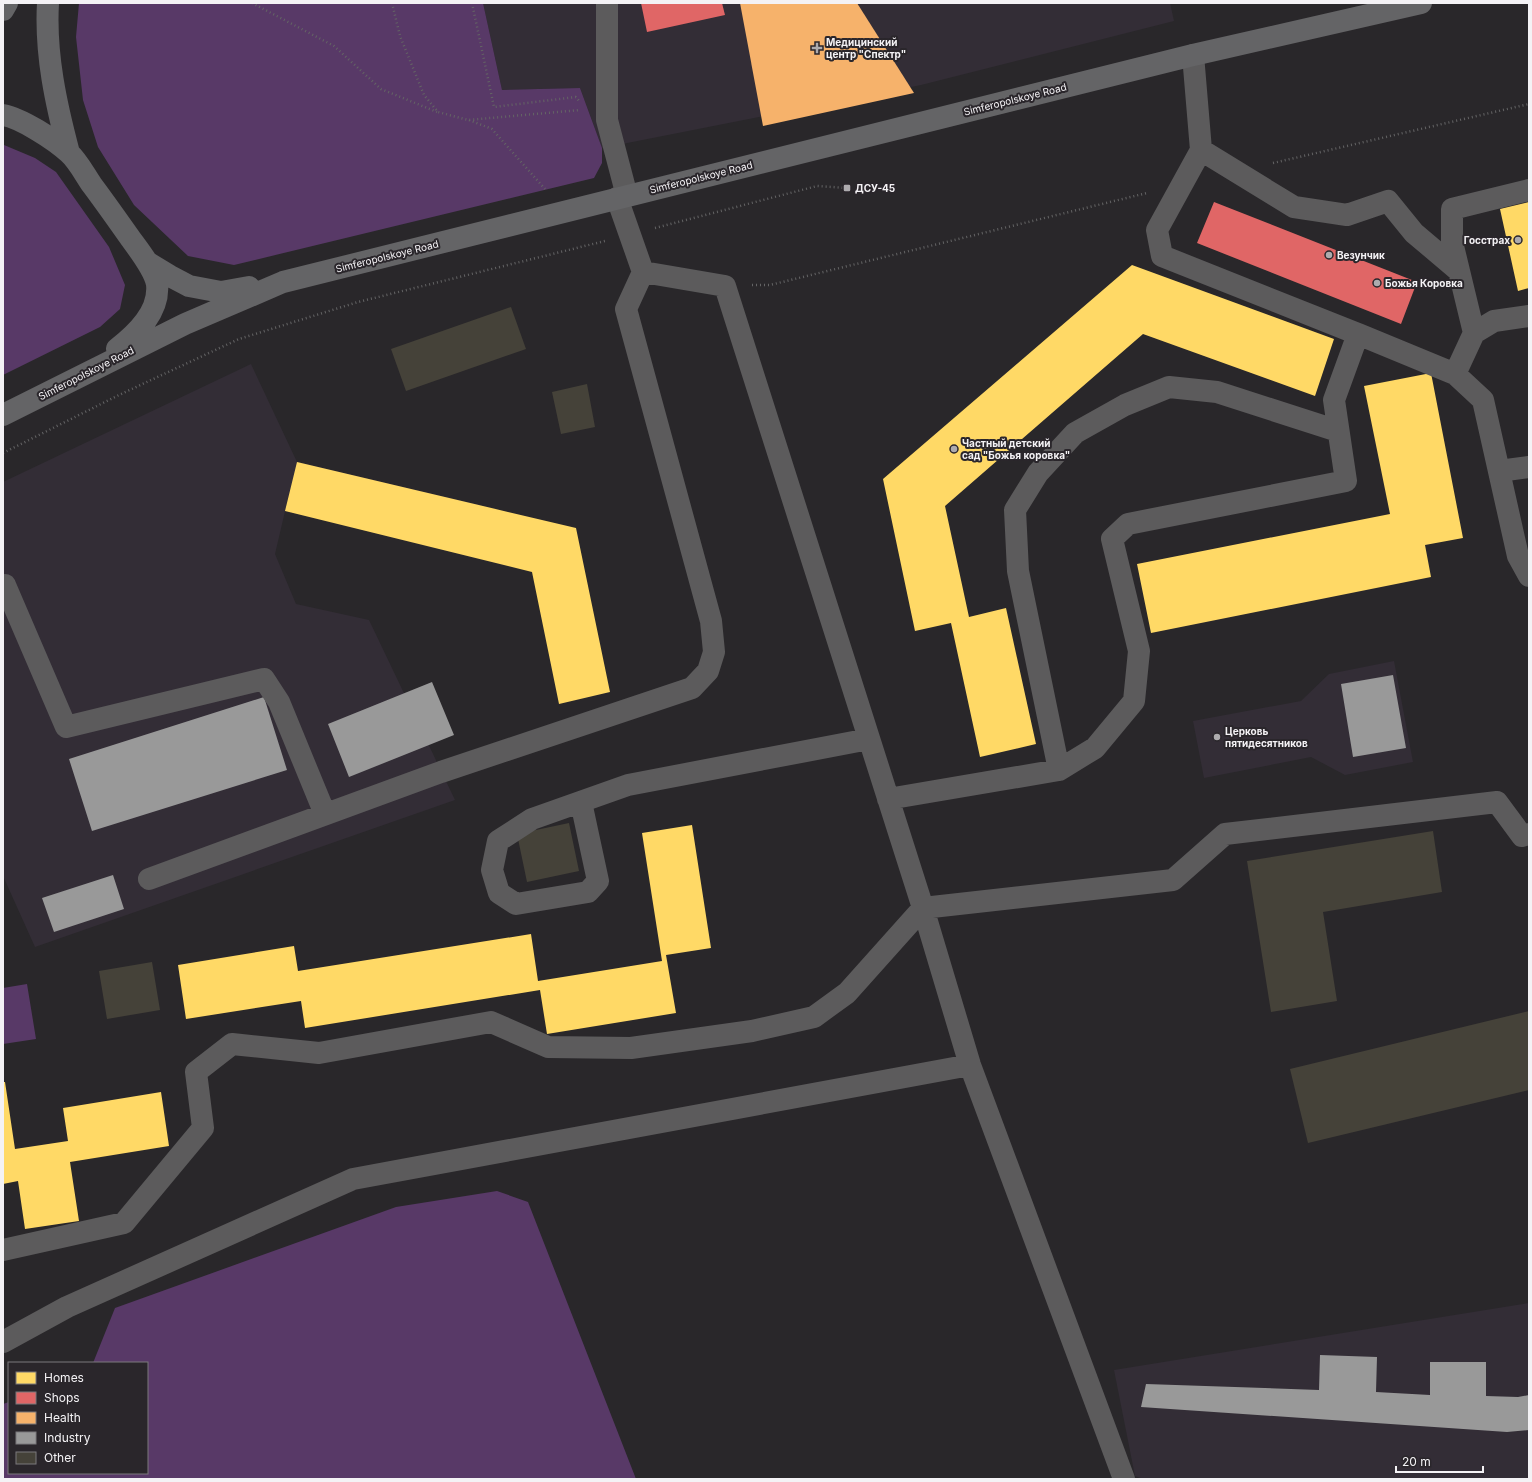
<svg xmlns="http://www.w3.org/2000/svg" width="1532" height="1482" font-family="Inter,sans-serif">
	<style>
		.built { fill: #332d36 }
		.green { fill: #583967 }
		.homes { fill: #ffd966 }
		.shops { fill: #e06666 }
		.health { fill: #f6b26b }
		.industry { fill: #999 }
		.building { fill: #454239 }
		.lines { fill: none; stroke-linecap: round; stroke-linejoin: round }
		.path { stroke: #646465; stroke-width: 2.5; stroke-dasharray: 1 3; stroke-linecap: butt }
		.minor { stroke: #5c5b5c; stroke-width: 22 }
		.major { stroke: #646466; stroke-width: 22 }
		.poi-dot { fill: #adabae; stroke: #2a262b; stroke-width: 1.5 }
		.labels { text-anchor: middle; stroke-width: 4; stroke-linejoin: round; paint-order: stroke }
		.poi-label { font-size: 10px; font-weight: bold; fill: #f4f2f5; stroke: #2a262b; text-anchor: start }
		.street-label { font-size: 10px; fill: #f4f2f5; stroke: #2a262b }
	</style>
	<rect width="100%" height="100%" fill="#29272a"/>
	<!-- built -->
	<path class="built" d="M483,3H1170L1174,21L921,85L602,148L580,88L502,90Z
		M251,364L297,462L480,505L475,533L290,490L275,554L296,604L369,620L455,800L35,947L3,876V482Z
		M1394,661L1413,762L1345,775L1311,757L1204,778L1193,721L1301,701L1329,674Z
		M1529,1303V1479H1143L1135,1476L1114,1370Z"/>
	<!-- green -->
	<path class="green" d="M79,3H483L502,90L580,88L602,148V163L594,178L234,265L188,256L134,205L98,147L83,100L76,37Z
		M4,145L35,158L56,172L109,247L125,285L120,309L100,327L3,375Z
		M27,984L36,1039L3,1044V988Z
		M497,1191L528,1202L636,1479H3V1404L9,1402V1473H147V1363H93L115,1308L396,1207Z"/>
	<!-- homes -->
	<path class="homes" d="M1529,202V288L1518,291L1500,209Z
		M1132,265L1334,339L1315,396L1143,334L945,506L969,617L1006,608L1036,744L980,757L951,623L915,631L883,479Z
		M1431,373L1463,538L1425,545L1431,577L1151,633L1137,564L1390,514L1364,386Z
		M297,462L576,528L610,692L559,704L532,572L285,511Z
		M692,825L711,948L666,955L676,1013L547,1034L540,990L305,1028L301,1001L186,1019L178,965L294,946L298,971L531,934L538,981L662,961L642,833Z
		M3,1082H5L15,1149L68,1141L63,1108L161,1092L169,1146L70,1162L79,1221L25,1229L18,1181L3,1184Z"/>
	<!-- shops -->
	<path class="shops" d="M641,3H722L725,15L647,32Z
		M1214,202L1417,282L1401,324L1197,243Z"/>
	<!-- health -->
	<path class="health" d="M740,3H857L914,93L763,126Z"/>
	<!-- industry -->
	<path class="industry" d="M1393,675L1406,748L1353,757L1341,684Z
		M432,682L454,735L349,777L328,724Z
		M264,697L287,770L92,831L69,759Z
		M113,875L124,909L54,932L42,898Z
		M1320,1355L1377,1357L1376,1392L1430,1395V1362H1486V1396L1518,1397L1529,1395V1430L1507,1432L1141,1407L1146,1384L1319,1390Z"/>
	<!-- building -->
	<path class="building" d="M511,307L526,349L406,391L391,349Z
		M587,384L595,427L561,434L552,392Z
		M569,823L579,871L527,882L517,834Z
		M1433,831L1442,892L1323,912L1337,1001L1271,1012L1247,861Z
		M152,962L160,1010L107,1019L99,971Z
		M1529,1011V1090L1308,1143L1290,1069Z"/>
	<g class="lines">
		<!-- path -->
		<path class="path" d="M252,3L334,46L381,89L437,112
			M392,3L400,36L424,95L438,112L468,120L580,110
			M472,3L494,107L576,97L580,102
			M469,120L492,129L545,189
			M1273,163L1529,104
			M655,228L817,186L847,188
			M752,285H770L1147,193
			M3,453L119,395L239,339L358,302L605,241"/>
		<!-- minor -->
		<path class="minor" d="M607,4V120L627,196
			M1201,150L1294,207L1347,215L1388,201L1414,233L1459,271
			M617,198L643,272L725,286L923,908L970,1065L1124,1479
			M1474,333L1452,242V209L1529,190
			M1358,334L1455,374L1483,400L1518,556L1529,576
			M1455,374L1474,333L1494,321L1529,316
			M1499,471L1529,467
			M3,586L5,585L66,727L264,679L279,702L325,814
			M1059,770L1018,571L1015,510L1038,473L1075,433L1125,405L1169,387L1217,392L1338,431
			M888,799L1059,770L1095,748L1134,701L1139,651L1112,539L1128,524L1346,481L1334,400L1358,334L1162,256L1157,230L1201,150L1193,55
			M581,802L598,881L588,892L516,904L499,893L492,870L498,841L532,819L628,785L869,739
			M149,879L441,772L692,688L708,671L714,652L711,621L626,309L643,272
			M3,1250L124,1223L203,1128L196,1072L232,1044L319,1053L491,1022L548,1047L631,1048L752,1031L814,1017L847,993L923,908L1173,880L1225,834L1497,802L1522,836L1529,834
			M3,1342L67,1307L353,1179L970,1065"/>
		<!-- major -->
		<path class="major" d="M48,3C45,54 56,104 69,153
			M3,10L7,3
			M3,115C21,118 55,140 69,153C78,161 85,175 92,185C104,201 116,218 128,235C137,248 154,268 157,284C160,312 136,334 117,349
			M147,262L170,276L189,286L221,292L249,287
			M3,415L185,324L283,282L1193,55L1421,3"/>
	</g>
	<!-- markers -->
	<g class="poi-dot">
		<path d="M815 42h4v4h4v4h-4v4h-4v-4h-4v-4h4z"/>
		<rect x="843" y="184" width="8" height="8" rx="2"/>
		<circle cx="1518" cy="240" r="4"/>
		<circle cx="1329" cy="255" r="4"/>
		<circle cx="1377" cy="283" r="4"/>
		<circle cx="954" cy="449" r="4"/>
		<circle cx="1217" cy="737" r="4"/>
	</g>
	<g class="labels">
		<!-- poi labels -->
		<g class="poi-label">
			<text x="826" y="46">Медицинский<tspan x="826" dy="12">центр "Спектр"</tspan></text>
			<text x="855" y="192">ДСУ-45</text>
			<text x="1510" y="244" text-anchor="end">Госстрах</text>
			<text x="1337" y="259">Везунчик</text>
			<text x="1385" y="287">Божья Коровка</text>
			<text x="962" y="447">Частный детский<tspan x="962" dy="12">сад "Божья коровка"</tspan></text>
			<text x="1225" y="735">Церковь<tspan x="1225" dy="12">пятидесятников</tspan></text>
		</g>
		<!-- street labels -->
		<g class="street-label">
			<text transform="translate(1015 99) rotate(-14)" y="4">Simferopolskoye Road</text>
			<text transform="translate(701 177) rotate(-14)" y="4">Simferopolskoye Road</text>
			<text transform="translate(387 256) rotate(-14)" y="4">Simferopolskoye Road</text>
			<text transform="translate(86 373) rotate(-27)" y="4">Simferopolskoye Road</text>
		</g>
	</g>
	<!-- border -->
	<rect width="1532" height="1482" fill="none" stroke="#f4f2f5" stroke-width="8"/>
	<!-- legend -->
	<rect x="8" y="1362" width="140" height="112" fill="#2a262b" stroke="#7b787c"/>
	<rect x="16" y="1372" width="20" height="12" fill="#ffd966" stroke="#7b787c"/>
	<text x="44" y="1382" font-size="12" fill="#f4f2f5">Homes</text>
	<rect x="16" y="1392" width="20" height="12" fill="#e06666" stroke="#7b787c"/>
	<text x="44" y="1402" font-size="12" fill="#f4f2f5">Shops</text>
	<rect x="16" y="1412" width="20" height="12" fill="#f6b26b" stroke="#7b787c"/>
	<text x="44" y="1422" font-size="12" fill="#f4f2f5">Health</text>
	<rect x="16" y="1432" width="20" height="12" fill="#999999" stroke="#7b787c"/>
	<text x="44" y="1442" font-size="12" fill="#f4f2f5">Industry</text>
	<rect x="16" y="1452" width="20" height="12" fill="#454239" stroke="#7b787c"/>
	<text x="44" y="1462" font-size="12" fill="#f4f2f5">Other</text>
	<!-- scale -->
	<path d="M1396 1466v6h87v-6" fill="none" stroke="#f4f2f5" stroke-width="2"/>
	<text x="1402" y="1466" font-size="12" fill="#f4f2f5" stroke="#2a262b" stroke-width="3" paint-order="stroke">20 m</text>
</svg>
